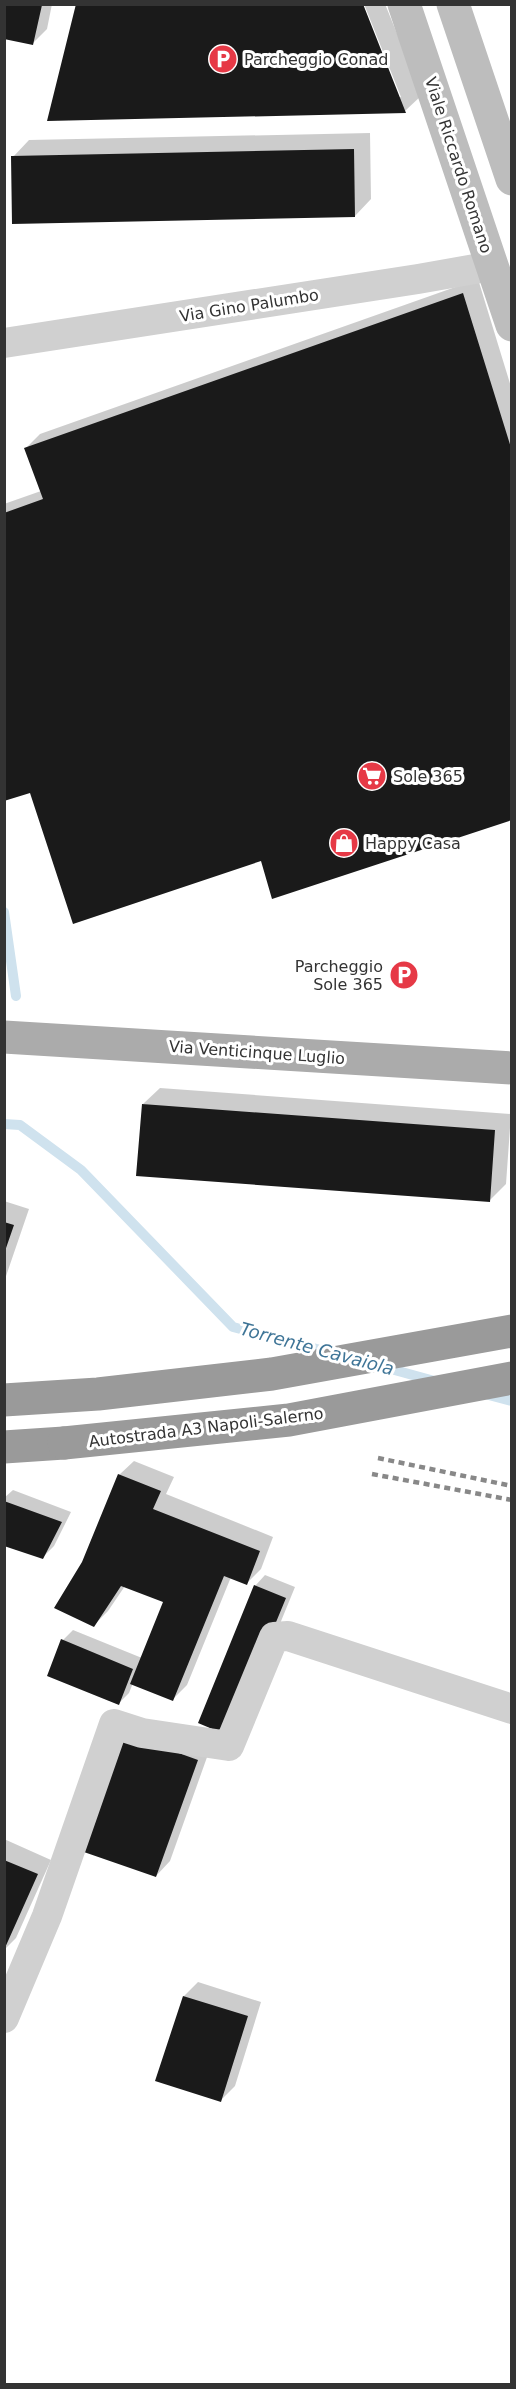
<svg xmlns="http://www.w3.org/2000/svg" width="516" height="2389" font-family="'DejaVu Sans',sans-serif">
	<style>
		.shadow { fill: #0003 }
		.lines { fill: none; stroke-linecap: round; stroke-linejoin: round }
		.stream { stroke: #cfe2ee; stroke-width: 10 }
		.building { fill: #1a1a1a }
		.minor { stroke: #d0d0d0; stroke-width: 30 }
		.secondary { stroke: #bdbdbd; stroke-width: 33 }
		.primary { stroke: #ababab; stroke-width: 33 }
		.motorway { stroke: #9a9a9a; stroke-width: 33 }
		.rail { stroke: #888; stroke-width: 4.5; stroke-dasharray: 6 4.5; stroke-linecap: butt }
		.motorway-bridge { stroke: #9a9a9a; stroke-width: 33 }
		.labels { text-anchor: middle; stroke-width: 6; stroke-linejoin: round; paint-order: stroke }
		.poi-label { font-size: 16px; fill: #333; stroke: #fff; text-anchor: start }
		.street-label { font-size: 16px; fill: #333; stroke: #fff }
		.water-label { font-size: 18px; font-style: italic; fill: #3f7597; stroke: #fff }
	</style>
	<rect width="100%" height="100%" fill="#fff"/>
	<!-- shadow -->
	<path class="shadow" d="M4,4H52L47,29L33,43L4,38Z
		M364,4H385L422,95L405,111L49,120L401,97Z
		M370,133L371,199L355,216L13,157L29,140Z
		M478,279L512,390V819L262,860L31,791L4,799V504L41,491L26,448L40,434Z
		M160,1088L511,1114L506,1184L489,1201L143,1104Z
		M4,1201L29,1209L4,1282Z
		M134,1461L174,1477L166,1494L273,1537L261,1569L246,1584L231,1577L187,1685L173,1699L133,1683L129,1693L118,1704L63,1640L73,1630L142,1658L165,1602L125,1586L108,1611L94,1625L83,1563L119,1475Z
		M13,1490L71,1512L54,1546L43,1557L4,1544V1498Z
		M265,1575L295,1587L239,1724L255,1586Z
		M124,1734L211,1746L170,1861L156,1876Z
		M4,1839L51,1860L16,1938L4,1950Z
		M198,1982L261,2002L235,2086L221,2100L184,1996Z"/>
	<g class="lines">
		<!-- stream -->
		<path class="stream" d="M4,912L16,996
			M4,1124L20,1125L81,1170L233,1327L328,1352
			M380,1366L438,1382
			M485,1394L512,1401"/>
	</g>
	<!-- building -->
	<path class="building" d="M76,4H363L406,113L47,121Z
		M4,5H42L33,45L4,39Z
		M354,149L355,217L12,224L11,156Z
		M463,293L512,451V820L272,899L261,861L73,924L30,793L4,801V513L43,499L24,448Z
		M142,1104L495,1130L490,1202L136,1176Z
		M4,1222L14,1225L5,1251H4Z
		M118,1474L161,1491L153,1509L260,1551L247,1585L224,1576L173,1701L130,1684L163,1602L121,1586L94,1627L54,1608L82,1562Z
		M4,1501L62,1522L43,1559L4,1546Z
		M254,1585L286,1598L229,1736L198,1723Z
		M61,1639L133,1669L119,1705L47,1676Z
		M123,1733L198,1760L156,1877L81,1851Z
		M4,1860L38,1874L4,1950Z
		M183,1996L248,2016L221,2102L155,2081Z"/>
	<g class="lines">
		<!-- minor -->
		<path class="minor" d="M4,343L418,279L492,266
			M4,2018L47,1916L114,1724L142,1733L229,1746L274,1637L288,1636L512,1709"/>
		<!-- secondary -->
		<path class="secondary" d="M404,4L512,325
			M453,4L512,179"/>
		<!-- primary -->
		<path class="primary" d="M4,1037L512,1068"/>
		<!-- motorway -->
		<path class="motorway" d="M4,1447L64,1443"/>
		<!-- rail -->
		<path class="rail" d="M378,1458L512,1486
			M372,1474L512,1500"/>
		<!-- motorway-bridge -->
		<path class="motorway-bridge" d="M4,1400L98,1394L272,1374L512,1331
			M64,1443L289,1420L512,1378"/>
	</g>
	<!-- icons -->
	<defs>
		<g id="parking-disc" transform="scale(1.5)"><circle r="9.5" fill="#e63946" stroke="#fff"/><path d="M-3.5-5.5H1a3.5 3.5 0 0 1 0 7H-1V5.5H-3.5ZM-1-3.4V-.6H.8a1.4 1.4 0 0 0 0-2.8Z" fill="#fff"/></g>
		<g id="supermarket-disc" transform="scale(1.5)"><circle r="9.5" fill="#e63946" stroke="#fff"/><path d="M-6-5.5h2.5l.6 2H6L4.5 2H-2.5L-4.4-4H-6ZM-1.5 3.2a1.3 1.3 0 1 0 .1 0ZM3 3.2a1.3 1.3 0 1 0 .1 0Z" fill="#fff"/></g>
		<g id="shop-disc" transform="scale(1.5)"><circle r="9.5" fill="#e63946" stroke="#fff"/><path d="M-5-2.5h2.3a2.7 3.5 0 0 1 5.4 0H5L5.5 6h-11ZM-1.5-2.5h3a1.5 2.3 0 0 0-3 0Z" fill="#fff"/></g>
	</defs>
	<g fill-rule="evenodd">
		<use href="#parking-disc" x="223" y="59"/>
		<use href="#supermarket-disc" x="372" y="776"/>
		<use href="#shop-disc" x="344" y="843"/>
		<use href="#parking-disc" x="404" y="975"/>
	</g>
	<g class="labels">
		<!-- poi labels -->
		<g class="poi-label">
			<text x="244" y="65">Parcheggio Conad</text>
			<text x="393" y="782">Sole 365</text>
			<text x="365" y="849">Happy Casa</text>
			<text x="383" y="972" text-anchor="end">Parcheggio<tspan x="383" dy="18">Sole 365</tspan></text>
		</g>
		<!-- street labels -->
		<g class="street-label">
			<text transform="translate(459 165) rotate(72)" y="6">Viale Riccardo Romano</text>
			<text transform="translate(249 305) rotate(-9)" y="6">Via Gino Palumbo</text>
			<text transform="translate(257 1052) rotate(4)" y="6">Via Venticinque Luglio</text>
			<text transform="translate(206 1427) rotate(-7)" y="6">Autostrada A3 Napoli-Salerno</text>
		</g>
		<!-- water labels -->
		<g class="water-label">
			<text transform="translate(317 1349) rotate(15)" y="6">Torrente Cavaiola</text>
		</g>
	</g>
	<!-- border -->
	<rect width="516" height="2389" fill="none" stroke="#333333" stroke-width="12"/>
</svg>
